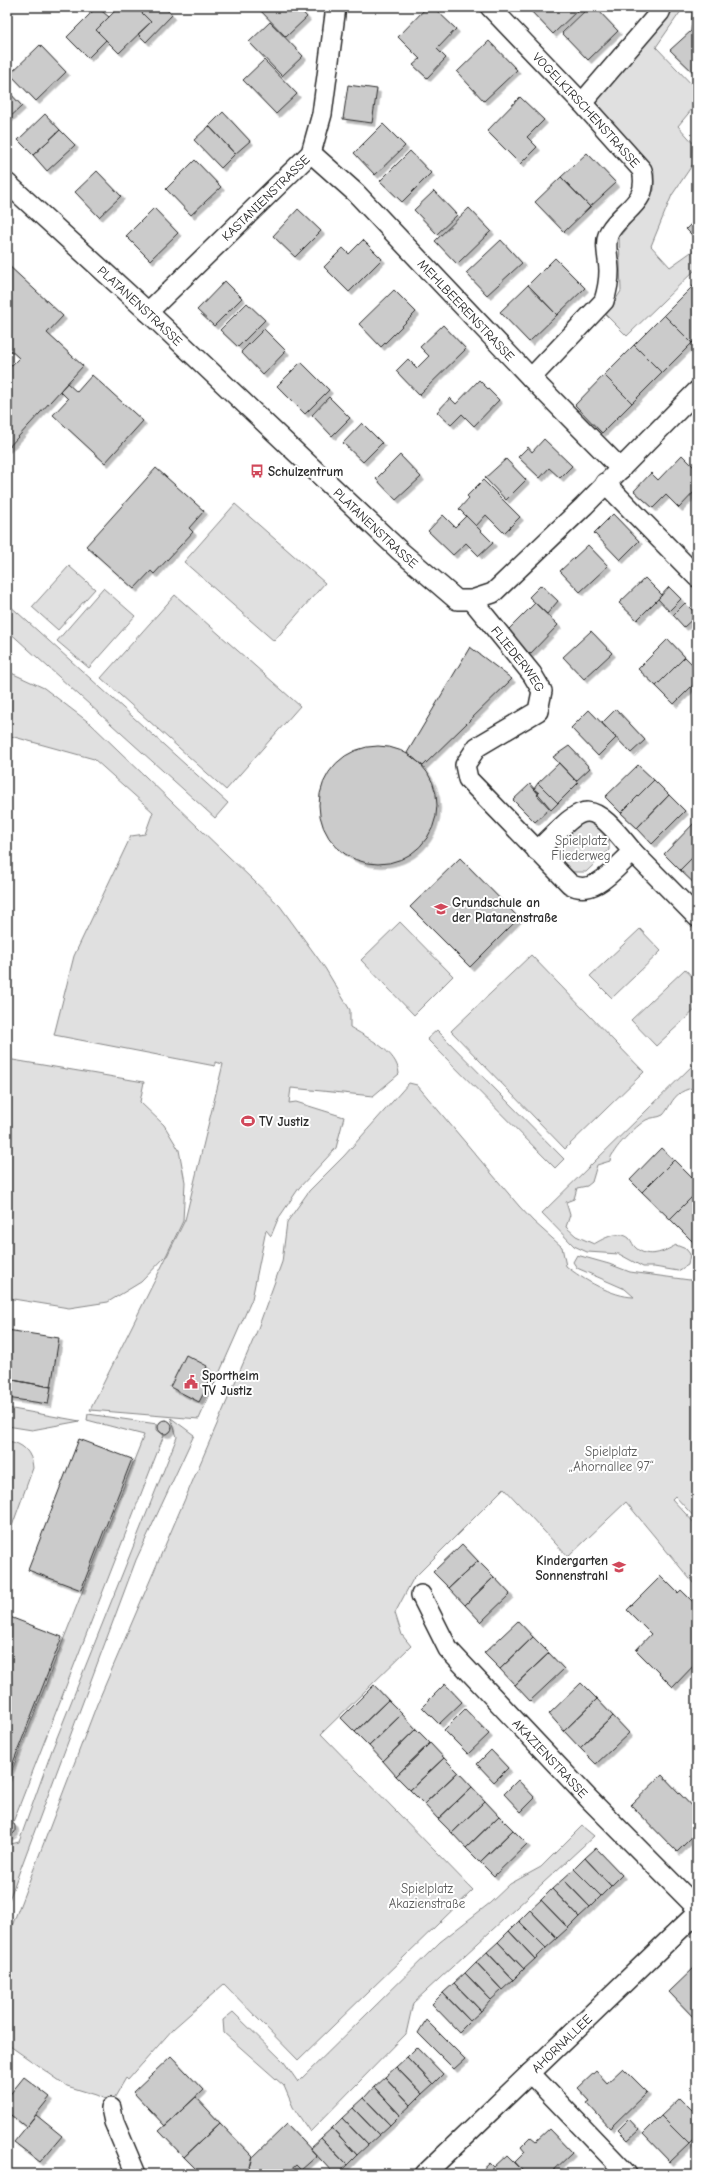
<svg xmlns="http://www.w3.org/2000/svg" width="704" height="2181" font-family="'Comic Neue',sans-serif">
	<style>
		.green { fill: #e0e0e0; stroke: #868686 }
		.building { fill: #cbcbcb; stroke: #2b2b2b; filter: url(#shadow) }
		.lines { fill: none; stroke-linecap: round; stroke-linejoin: round }
		.street-casing { stroke: #2b2b2b; stroke-width: 22 }
		.street { stroke: #fff; stroke-width: 19 }
		.labels { text-anchor: middle; stroke-width: 4; stroke-linejoin: round; paint-order: stroke }
		.street-label { font-size: 13px; fill: #2b2b2b; stroke: #fff }
		.poi-label { font-size: 13px; font-weight: bold; fill: #2b2b2b; stroke: #fff; text-anchor: start }
		.park-label { font-size: 13px; fill: #585858; stroke: #fff }
	</style>
	<defs>
		<filter id="shadow"><feDropShadow dx="3.5" dy="3.5" stdDeviation="0" flood-color="#0004"/></filter>
	</defs>
	<rect width="100%" height="100%" fill="#fff"/>
	<filter id="ink" filterUnits="userSpaceOnUse"><feTurbulence type="fractalNoise" baseFrequency=".025" numOctaves="2"/><feDisplacementMap in="SourceGraphic" scale="8" xChannelSelector="R" yChannelSelector="G"/><feConvolveMatrix kernelMatrix="1 2 1 2 8 2 1 2 1" color-interpolation-filters="sRGB"/></filter>
	<g filter="url(#ink)">
		<!-- green -->
		<path class="green" d="M670,7L681,11L656,47L697,90V103L678,126L697,147V158L672,195L651,246L670,267L694,250L697,252V268L627,336L606,315L621,291L619,237L644,207L654,190V170L590,103Z
			M235,504L325,583L274,641L184,562Z
			M69,566L95,589L58,630L32,607Z
			M103,588L135,616L89,668L57,641Z
			M175,595L300,706L226,790L101,678Z
			M7,603L228,803L215,818L7,630Z
			M7,671L44,688L91,724L280,906L325,968L350,1010V1027C367,1038 398,1051 399,1074L373,1096L291,1088L289,1103L296,1102L344,1117L336,1148L299,1188L278,1219L271,1236L266,1230L252,1299L199,1419L90,1410L185,1220L223,1064L215,1062V1066L54,1035L74,956L131,836L145,834L153,812L94,759L7,735Z
			M579,819L596,820L609,833V850L586,872H569L556,859V842Z
			M400,922L453,976L414,1015L361,960Z
			M640,929L661,951L612,998L590,976Z
			M531,955L644,1072L565,1149L451,1031Z
			M685,969L697,982V1008L656,1046L631,1020Z
			M437,1030L564,1159L555,1168L427,1039Z
			M7,1059L144,1082L140,1102L164,1125L179,1150L185,1182L183,1221L166,1256L141,1282L108,1302L69,1308L7,1298Z
			M697,1061V1087C685,1089 676,1093 670,1105C668,1108 666,1112 663,1115C658,1118 651,1117 646,1120C636,1126 611,1150 610,1161L597,1165L592,1182L587,1186L577,1188L574,1199L566,1202L570,1215L566,1227L576,1236L594,1244C604,1238 619,1230 629,1238C632,1241 633,1246 636,1248C648,1259 664,1252 676,1245L686,1249L690,1254L688,1265L678,1271L654,1267H643L619,1254L587,1252L574,1246L542,1213Z
			M409,1083L417,1085L519,1206L533,1221L562,1247L566,1266C582,1279 613,1297 634,1297L625,1289L577,1268L573,1262L577,1255L609,1264L630,1272L697,1281V1520L675,1496L672,1499L697,1526V1580L694,1584L626,1502L568,1557L504,1488L413,1579L395,1613L402,1635L411,1646L321,1734L473,1890L298,2060L224,1984L173,2029L128,2080L126,2078L112,2102L96,2095L67,2086L7,2044V1939L97,1704L257,1331L282,1262L287,1222L309,1191L344,1156Z
			M7,1408L80,1421L32,1430L7,1426Z
			M88,1414L157,1424V1430L164,1435L13,1822L7,1821V1783L144,1435L87,1420Z
			M171,1418L194,1435L136,1560L7,1905V1845L19,1842L52,1750L177,1437Z
			M7,1441C23,1443 32,1452 33,1468L7,1540Z
			M582,1826L594,1836L413,2003L406,2034L310,2132L293,2107L284,2086L224,2033L223,2020L233,2012L284,2062L298,2082L440,1942L490,1903L510,1884L541,1867Z"/>
		<!-- building -->
		<path class="building" d="M97,7L109,17L96,30L106,40L88,58L67,37Z
			M119,7H136L151,22L119,53L96,30Z
			M165,7L172,15L146,42L138,34L151,22L137,8Z
			M257,7H298L307,17L286,37Z
			M427,7H433L456,29L437,49L446,58L427,78L413,65L420,59L398,37Z
			M577,7L579,9L553,34L528,8Z
			M589,7H595L618,31L588,60L562,33Z
			M693,7H697V20L692,19Z
			M692,19L697,20V76L670,50L691,31Z
			M270,22L303,56L282,76L249,42Z
			M489,41L517,70L484,101L457,72Z
			M40,45L66,72L36,101L10,74Z
			M264,60L297,94L276,114L243,80Z
			M348,85L377,89L372,123L343,119Z
			M7,90L22,106L7,120Z
			M520,97L544,120L527,137L537,147L520,164L487,131Z
			M223,112L250,141L235,154L209,126Z
			M45,114L60,130L33,155L18,140Z
			M383,124L405,146L375,175L354,153Z
			M209,126L235,154L221,168L194,140Z
			M60,130L75,145L47,171L33,155Z
			M410,151L431,173L402,202L380,181Z
			M587,153L616,183L590,207L561,177Z
			M195,160L221,187L191,215L166,189Z
			M97,171L121,196L99,217L75,192Z
			M561,177L590,207L564,232L535,202Z
			M434,191L457,215L437,234L414,210Z
			M154,208L178,233L150,260L126,236Z
			M469,208L491,231L457,264L435,241Z
			M298,209L321,231L295,257L273,236Z
			M697,218V240L686,229Z
			M363,240L382,259L349,292L324,267L343,248L349,254Z
			M501,240L522,263L487,295L466,273Z
			M555,258L585,288L557,315L528,285Z
			M7,264L63,316L47,333L83,366L7,449V370L19,358L7,347Z
			M225,281L242,298L214,326L197,310Z
			M528,285L557,315L529,342L500,312Z
			M694,285L697,288V338L692,343L664,315Z
			M394,290L416,312L381,347L359,324Z
			M247,303L265,320L238,347L220,330Z
			M664,315L692,343L662,373L634,345Z
			M443,325L466,349L419,395L396,371L408,359L417,368L429,356L420,347Z
			M264,329L286,351L263,375L241,352Z
			M634,345L662,373L632,403L604,375Z
			M301,362L329,390L305,414L277,386Z
			M92,375L143,421L105,463L53,415L68,399L60,391L67,383L77,392Z
			M604,375L632,403L602,433L575,405Z
			M479,380L499,400L474,426L462,414L451,425L437,412L450,398L456,404Z
			M329,397L350,418L332,436L312,415Z
			M362,423L382,443L363,462L343,443Z
			M544,439L572,466L560,478L549,468L540,478L518,457L528,447L532,452Z
			M400,455L421,477L396,500L376,479Z
			M682,455L697,470V489L679,508L666,495L653,508L634,491L651,473L658,480Z
			M506,459L526,480L506,500L485,478Z
			M156,468L204,511L189,528L193,532L154,574L151,571L134,589L86,546Z
			M483,480L520,517L504,533L486,515L476,526L459,509L469,498L467,496Z
			M613,514L639,541L620,560L594,533Z
			M443,515L455,527L466,516L493,543L479,556L466,543L453,555L428,531Z
			M588,545L608,566L580,592L560,571Z
			M645,578L662,595L637,620L619,603Z
			M541,585L558,601L547,614L529,597Z
			M669,587L681,599L669,611L658,599Z
			M535,603L558,625L530,654L507,631Z
			M685,603L697,615L684,627L673,615Z
			M591,631L612,653L584,679L563,657Z
			M668,639L685,657L656,686L638,669Z
			M470,647L512,679L423,766L407,753Z
			M685,657L697,669V681L674,704L656,686Z
			M616,709L645,740L631,753L602,723Z
			M589,710L616,738L598,756L571,728Z
			M319 805a59 59 0 1 1 118 0a59 59 0 1 1-118 0Z
			M569,746L590,768L576,781L553,757Z
			M559,763L578,783L558,803L538,783Z
			M638,765L654,780L621,813L605,797Z
			M654,780L669,795L637,828L621,813Z
			M538,783L558,803L551,810L537,795L539,793L534,789Z
			M530,784L550,808L535,822L513,800Z
			M669,795L685,811L652,844L637,828Z
			M697,820V853L680,870L664,854Z
			M697,853V886L680,870Z
			M460,858L519,918L470,967L410,907Z
			M661,1148L674,1160L642,1192L630,1180Z
			M674,1160L697,1183V1192L670,1219L642,1192Z
			M697,1192V1246L670,1219Z
			M7,1330L59,1338L51,1387L7,1379Z
			M186,1355L207,1366L204,1373L212,1377L199,1402L170,1387Z
			M7,1379L51,1387L48,1404L7,1398Z
			M158 1427a7 7 0 1 1 14 0a7 7 0 1 1-14 0Z
			M79,1439L132,1459L81,1590L28,1570Z
			M462,1544L478,1561L449,1588L433,1572Z
			M478,1561L494,1577L465,1605L449,1588Z
			M661,1576L678,1593L681,1590L697,1606V1653L695,1655L697,1662L673,1687L636,1650L651,1634L627,1610Z
			M494,1577L510,1594L481,1622L465,1605Z
			M10,1617L62,1637L7,1778V1624Z
			M518,1621L533,1637L500,1669L484,1653Z
			M533,1637L549,1653L515,1685L500,1669Z
			M549,1653L564,1669L530,1701L515,1685Z
			M581,1683L597,1699L564,1731L549,1714Z
			M445,1684L462,1702L439,1724L422,1707Z
			M374,1685L388,1700L355,1732L341,1718Z
			M597,1699L613,1716L580,1748L564,1731Z
			M388,1700L402,1714L369,1746L355,1732Z
			M465,1709L489,1734L468,1754L444,1730Z
			M402,1714L416,1729L383,1761L369,1746Z
			M613,1716L629,1733L596,1764L580,1748Z
			M416,1729L430,1743L396,1776L383,1761Z
			M430,1743L444,1758L410,1790L396,1776Z
			M491,1750L508,1768L494,1782L477,1764Z
			M444,1758L458,1772L424,1804L410,1790Z
			M458,1772L472,1787L438,1819L424,1804Z
			M662,1775L697,1812V1832L677,1852L631,1805Z
			M518,1780L535,1798L521,1812L504,1794Z
			M472,1787L485,1801L452,1833L438,1819Z
			M485,1801L499,1816L466,1848L452,1833Z
			M499,1816L513,1830L480,1862L466,1848Z
			M7,1822L14,1824L15,1826V1832L10,1836H7Z
			M513,1830L527,1844L494,1876L480,1862Z
			M596,1848L622,1875L611,1886L585,1858Z
			M585,1858L611,1886L601,1896L574,1869Z
			M574,1869L601,1896L590,1907L563,1879Z
			M563,1879L590,1907L579,1917L552,1889Z
			M552,1889L579,1917L568,1928L541,1900Z
			M541,1900L568,1928L557,1938L530,1910Z
			M530,1910L557,1938L546,1948L519,1921Z
			M519,1921L546,1948L535,1959L509,1931Z
			M509,1931L535,1959L524,1969L498,1942Z
			M498,1942L524,1969L513,1980L487,1952Z
			M487,1952L513,1980L502,1990L476,1962Z
			M476,1962L502,1990L491,2000L465,1973Z
			M697,1965V2021L669,1992Z
			M465,1973L491,2000L481,2011L454,1983Z
			M454,1983L481,2011L470,2021L443,1993Z
			M443,1993L470,2021L459,2032L432,2004Z
			M426,2020L465,2059L454,2069L418,2033Z
			M417,2047L443,2074L433,2084L407,2057Z
			M171,2056L203,2090L165,2126L133,2092Z
			M407,2057L433,2084L422,2094L396,2067Z
			M396,2067L422,2094L411,2105L385,2077Z
			M623,2068L647,2092L610,2128L587,2103L590,2101L578,2088L596,2071L607,2083Z
			M24,2077L50,2097L26,2127L7,2112V2098Z
			M385,2077L411,2105L400,2115L374,2087Z
			M374,2087L400,2115L390,2125L364,2098Z
			M196,2097L220,2123L184,2157L159,2131Z
			M364,2098L390,2125L379,2135L353,2108Z
			M680,2098L697,2115V2136L689,2144L661,2116Z
			M353,2108L379,2135L368,2145L342,2118Z
			M36,2115L62,2136L40,2162L14,2142Z
			M661,2116L689,2144L670,2162L643,2134Z
			M342,2118L368,2145L357,2155L332,2128Z
			M629,2119L639,2130L628,2140L618,2130Z
			M220,2123L253,2157L248,2174H201L184,2157Z
			M287,2124L317,2156L301,2170L296,2165L286,2174H248L253,2157Z
			M332,2128L357,2155L347,2165L321,2138Z
			M549,2129L572,2153L550,2174H526L515,2162L525,2152L521,2147L531,2137L536,2141Z
			M321,2138L347,2165L337,2174H334L310,2148Z
			M507,2155L526,2174L479,2173L490,2163L494,2167Z"/>
		<g class="lines">
			<!-- street casing -->
			<g class="street-casing">
				<g id="street">
					<path id="s1" d="M490,7L582,103L642,170C650,203 624,208 610,231C603,242 609,259 609,271C609,282 607,291 604,301L531,378"/>
					<path d="M582,103L660,12L662,7"/>
					<path id="s2" d="M311,153L356,193L531,378L621,469"/>
					<path id="s3" d="M7,183L148,312L400,551L457,600H472L493,593L584,506L697,391"/>
					<path id="s4" d="M148,312L311,153L322,114L336,7"/>
					<path d="M605,483L697,577"/>
					<path id="s5" d="M472,600L532,674L542,691L538,711L477,747L465,765L468,779L570,884C594,898 616,867 633,852L697,917"/>
					<path d="M537,851C586,803 587,795 633,852"/>
					<path id="s6" d="M421,1595L448,1649L589,1799L697,1908"/>
					<path d="M530,2073L627,2174"/>
					<path d="M111,2108L114,2122L136,2174"/>
					<path id="s7" d="M425,2174L697,1913"/>
				</g>
			</g>
			<!-- street -->
			<use href="#street" class="street"/>
		</g>
	</g>
	<!-- icons -->
	<defs>
		<g id="bus-bare" transform="scale(1.08)"><path d="M-5-6H5V4H4V6H2V4H-2V6H-4V4H-5ZM-3.5-4V0h7V-4ZM-3.5 1.2v1.5H-2V1.2ZM2 1.2v1.5H3.5V1.2Z" fill="#d1495b" stroke="#fff" stroke-width="2.5" paint-order="stroke"/></g>
		<g id="school-bare" transform="scale(1.08)"><path d="M0-5L7-2L0 1L-7-2ZM-4 1L0 2.5L4 1V4Q0 6-4 4Z" fill="#d1495b" stroke="#fff" stroke-width="2.5" paint-order="stroke"/></g>
		<g id="stadium-bare" transform="scale(1.08)"><path d="M0-5a6.5 5 0 1 0 0 10a6.5 5 0 1 0 0-10ZM-3.5-1.8h7v3.6h-7Z" fill="#d1495b" stroke="#fff" stroke-width="2.5" paint-order="stroke"/></g>
		<g id="civic-bare" transform="scale(1.08)"><path d="M-.6-6.5H3V-4.5H.6V-3L4-1V1h2V6H-6V1h2V-1L-.6-3ZM-1.2 2.5V6h2.4V2.5Z" fill="#d1495b" stroke="#fff" stroke-width="2.5" paint-order="stroke"/></g>
	</defs>
	<g fill-rule="evenodd">
		<use href="#bus-bare" x="257" y="471"/>
		<use href="#school-bare" x="441" y="909"/>
		<use href="#stadium-bare" x="248" y="1121"/>
		<use href="#civic-bare" x="191" y="1382"/>
		<use href="#school-bare" x="619" y="1567"/>
	</g>
	<g class="labels">
		<!-- street labels -->
		<g class="street-label">
			<text dy="5" stroke="none"><textPath href="#s1" startOffset="141">VOGELKIRSCHENSTRASSE</textPath></text>
			<text dy="5" stroke="none"><textPath href="#s4" startOffset="164">KASTANIENSTRASSE</textPath></text>
			<text dy="5" stroke="none"><textPath href="#s3" startOffset="181">PLATANENSTRASSE</textPath></text>
			<text dy="5" stroke="none"><textPath href="#s2" startOffset="221">MEHLBEERENSTRASSE</textPath></text>
			<text dy="5" stroke="none"><textPath href="#s3" startOffset="505">PLATANENSTRASSE</textPath></text>
			<text dy="5" stroke="none"><textPath href="#s5" startOffset="75">FLIEDERWEG</textPath></text>
			<text dy="5" stroke="none"><textPath href="#s6" startOffset="210">AKAZIENSTRASSE</textPath></text>
			<text dy="5" stroke="none"><textPath href="#s7" startOffset="189">AHORNALLEE</textPath></text>
		</g>
		<!-- poi labels -->
		<g class="poi-label">
			<text x="268" y="476">Schulzentrum</text>
			<text x="452" y="907">Grundschule an<tspan x="452" dy="15">der Platanenstraße</tspan></text>
			<text x="259" y="1126">TV Justiz</text>
			<text x="202" y="1380">Sportheim<tspan x="202" dy="15">TV Justiz</tspan></text>
			<text x="608" y="1565" text-anchor="end">Kindergarten<tspan x="608" dy="15">Sonnenstrahl</tspan></text>
		</g>
		<!-- park labels -->
		<g class="park-label">
			<text x="581" y="845">Spielplatz<tspan x="581" dy="15">Fliederweg</tspan></text>
			<text x="611" y="1456">Spielplatz<tspan x="611" dy="15">„Ahornallee 97“</tspan></text>
			<text x="427" y="1893">Spielplatz<tspan x="427" dy="15">Akazienstraße</tspan></text>
		</g>
	</g>
	<!-- margin -->
	<rect width="704" height="2181" fill="none" stroke="#fff" stroke-width="24"/>
	<rect x="12" y="12" width="680" height="2157" fill="none" stroke="#2b2b2b" stroke-width="1.5" filter="url(#ink)"/>
</svg>
